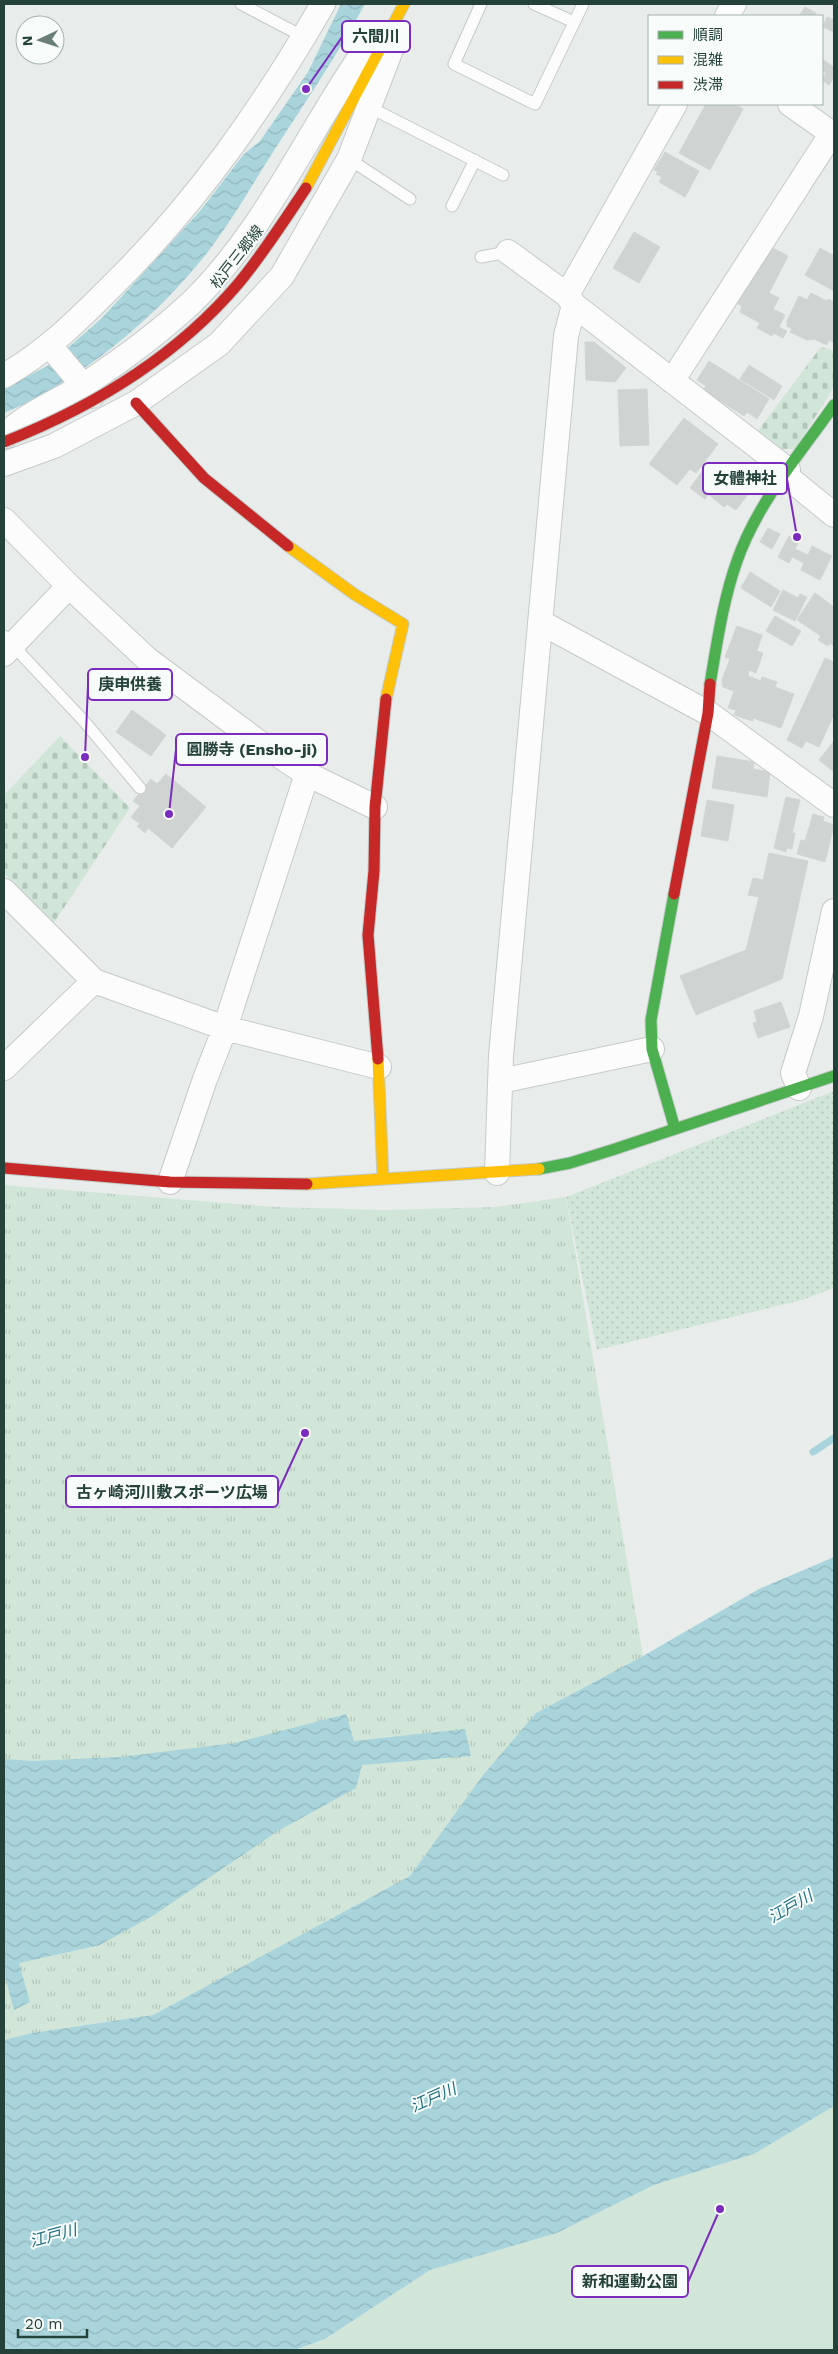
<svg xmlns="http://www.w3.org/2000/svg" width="838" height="2354" font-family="'Work Sans','Noto Sans JP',sans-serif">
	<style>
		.grass { fill: url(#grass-dots) }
		.cemetery { fill: url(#cemetery-stones) }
		.park { fill: url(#park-tufts) }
		.garden { fill: #d1e6d8 }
		.water { fill: url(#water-waves) }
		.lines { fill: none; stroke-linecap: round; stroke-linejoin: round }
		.stream { stroke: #a9d4db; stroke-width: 7 }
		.building { fill: #cfd4d2; stroke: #d1d6d4 }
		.lane-casing { stroke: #c5cac8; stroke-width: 13 }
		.street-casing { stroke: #c5cac8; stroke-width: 26 }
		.fast-casing { stroke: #c3cbc8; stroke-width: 13 }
		.slow-casing { stroke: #c3cbc8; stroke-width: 13 }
		.jam-casing { stroke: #c3cbc8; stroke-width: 13 }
		.lane { stroke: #fcfcfc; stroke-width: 11 }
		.street { stroke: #fcfcfc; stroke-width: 24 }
		.fast { stroke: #4caf50; stroke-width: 11 }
		.slow { stroke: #ffc107; stroke-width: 11 }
		.jam { stroke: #c62828; stroke-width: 11 }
		.jam-bridge-casing { stroke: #c3cbc8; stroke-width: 13; stroke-linecap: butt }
		.jam-bridge { stroke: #c62828; stroke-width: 11 }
		.labels { text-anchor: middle; stroke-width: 4; stroke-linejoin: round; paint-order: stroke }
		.street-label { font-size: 15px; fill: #24423a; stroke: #f7fbf9 }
		.water-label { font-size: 16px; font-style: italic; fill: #1c6f80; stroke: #f7fbf9 }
		.leader { fill: none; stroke: #7b2cbf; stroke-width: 2 }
		.callout-dot { fill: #7b2cbf; stroke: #f7fbf9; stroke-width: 2 }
		.callout { fill: #f7fbf9; stroke: #7b2cbf; stroke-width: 2 }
		.callout-label { font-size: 16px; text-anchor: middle; font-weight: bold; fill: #24423a }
	</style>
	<defs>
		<pattern id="grass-dots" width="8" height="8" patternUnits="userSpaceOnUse" patternTransform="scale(1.25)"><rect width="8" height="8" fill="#d1e6d8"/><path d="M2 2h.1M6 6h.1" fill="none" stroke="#b3c6ba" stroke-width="1.8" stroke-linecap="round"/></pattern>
		<pattern id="cemetery-stones" width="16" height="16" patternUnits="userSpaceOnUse" patternTransform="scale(1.25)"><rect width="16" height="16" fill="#d1e6d8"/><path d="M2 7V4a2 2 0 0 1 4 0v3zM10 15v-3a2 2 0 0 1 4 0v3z" fill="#b3c6ba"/></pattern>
		<pattern id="park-tufts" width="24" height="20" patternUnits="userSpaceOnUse" patternTransform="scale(1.25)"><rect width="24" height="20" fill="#d1e6d8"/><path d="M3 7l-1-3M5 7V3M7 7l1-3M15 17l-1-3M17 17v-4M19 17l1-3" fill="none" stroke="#b3c6ba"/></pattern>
		<pattern id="water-waves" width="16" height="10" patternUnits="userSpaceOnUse" patternTransform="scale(1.25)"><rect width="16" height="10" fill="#a9d4db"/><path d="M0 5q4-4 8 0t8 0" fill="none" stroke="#91b7bd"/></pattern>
	</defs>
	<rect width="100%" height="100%" fill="#e8edeb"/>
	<!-- grass -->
	<path class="grass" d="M834,1091V1288L802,1300L597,1350L566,1197Z"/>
	<!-- cemetery -->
	<path class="cemetery" d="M821,347L834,351V387L795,449H773L754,436Z
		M60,736L130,808L53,924L4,873V795Z"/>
	<!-- park -->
	<path class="park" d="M4,1185L275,1207L384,1210L494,1207L566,1197L643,1656L536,1713L483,1775L410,1876L153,2015L32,2033L4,2040Z"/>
	<!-- garden -->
	<path class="garden" d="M834,2106V2350H295L325,2339L430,2270L557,2233L654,2185L754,2154Z"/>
	<!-- water -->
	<path class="water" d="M341,4H365C338,54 306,101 275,149C253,183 232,221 207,253C156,318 80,381 4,413V389L47,366L102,318L200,211L244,154L260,141L308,72Z
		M834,1557V2106L754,2154L654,2185L557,2233L430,2270L325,2339L295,2350H4V2040L32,2033L153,2015L410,1876L483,1775L536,1713L643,1656L759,1589Z
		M346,1714L354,1741L465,1729L471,1756L362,1765L356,1788L278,1831L154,1915L100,1945L19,1963L30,2002L14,2010L4,1973V1759L32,1761L120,1757L235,1743Z"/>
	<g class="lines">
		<!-- stream -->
		<path class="stream" d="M813,1452L834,1438"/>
	</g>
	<!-- building -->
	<path class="building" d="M805,7L816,13L814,16H799Z
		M827,17L834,20V32L823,27Z
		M822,59L834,67V77L829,85L822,80L826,73L822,70Z
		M706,104H734L743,109L710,170L679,153Z
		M665,152L699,171L685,197L659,182L662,177L656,174L658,172L654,170Z
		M634,232L660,247L639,283L613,268Z
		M771,247L788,256L769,293L779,298L773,309L785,315L779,327L787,331L783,338L774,333L772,336L757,328L760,323L740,312L742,306L736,303L754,270L758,272Z
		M820,248L834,256V291L805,275Z
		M811,293L827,301L828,299L834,302V343L829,340L827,345L814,339L807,340L790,332L792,329L787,326V321L799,296L807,300Z
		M585,342H594L626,368L615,382L586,380Z
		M709,361L769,399L757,419L747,412L744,416L703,390L706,386L697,380Z
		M749,365L782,386L774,400L740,379Z
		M647,389L649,445L620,446L618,390Z
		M684,418L718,444L696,473L690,469L677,485L649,464Z
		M709,462L749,493L736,510L727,504L724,507L708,494L705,499L690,488Z
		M768,528L780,534L772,549L760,542Z
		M789,536L799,541L795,549L808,555L812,546L832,556L820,580L801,570L804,563L792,557L789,563L778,557Z
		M750,572L780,591L771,607L741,588Z
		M783,590L798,598L800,594L807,597L795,621L773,610Z
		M815,593L834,607V646L830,643L828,646L818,640L821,636L797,620Z
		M775,616L801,631L792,646L766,631Z
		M737,626L762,635L757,651L763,653L756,673L749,670L748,676L761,681L762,677L777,682L775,687L794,694L781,728L753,718V721L734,715L736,710L728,708L734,691L723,687L722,680L730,659L725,657Z
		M825,658L834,662V714L819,747L806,741L802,748L787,740Z
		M132,710L166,735L151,756L116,732Z
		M834,741V772L819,760Z
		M717,756L754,762L753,769L770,772L767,797L712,788Z
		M166,774L206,807L172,848L148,828L145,833L137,826L140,824L131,817L140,806L133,801L151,779L157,784Z
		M786,797L800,800L792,833H795L792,849L787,848L786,852L774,848Z
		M707,800L734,805L728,841L701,836Z
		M813,814L824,817L823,821L834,825L825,862L797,854L801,840L805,841Z
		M769,853L808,861L782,979L696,1015L680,976L746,950L759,897L748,895L753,878L763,880Z
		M781,1002L790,1027L758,1038L753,1023L757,1022L754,1011Z"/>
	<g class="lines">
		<!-- lane casing -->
		<g class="lane-casing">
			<path id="lane" d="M241,4L304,37
				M481,4L454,64L535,104L583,4
				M534,4L574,22
				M369,107L503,175
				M349,159L410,199
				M452,206L475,160
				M481,257L508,252
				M4,636L83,720L140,788"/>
		</g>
		<!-- street casing -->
		<g class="street-casing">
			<path id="street" d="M727,16L734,4
				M790,104L834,135
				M508,252L567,295L574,305L788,470
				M567,295L675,104
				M50,346L92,396
				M4,376C47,351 77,321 112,286C197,202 263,108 323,4
				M672,381L832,133
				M5,436C20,417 62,399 84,385C122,360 159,333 192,302C270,226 312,121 376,34
				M4,464L54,446L136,403L219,344L282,276L349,159L392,47
				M785,475L834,515
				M4,520L69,586L147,659L257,741L307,774L375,807
				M542,623L708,713L834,805
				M4,654L69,586
				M4,891L94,981L225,1028L379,1067
				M4,1068L94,981
				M501,1081L652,1049
				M799,1088L793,1073L811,1016L834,911
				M497,1173L501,1056L566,336L574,305
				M170,1182L205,1079L225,1028L307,774"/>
		</g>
		<!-- fast casing -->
		<g class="fast-casing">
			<path id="fast" d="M710,684C717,643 723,600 737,561C757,503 800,454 834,405
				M674,894L651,1020L652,1049L675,1129
				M539,1169L570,1163L612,1150L834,1076"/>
		</g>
		<!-- slow casing -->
		<g class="slow-casing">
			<path id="slow" d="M306,188L404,4
				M288,546L354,594L403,624L386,699
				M378,1059L383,1179
				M307,1184L539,1169"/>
		</g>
		<!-- jam casing -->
		<g class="jam-casing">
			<path id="jam" d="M136,403L204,478L288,546
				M674,894L708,713L710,684
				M378,1059L368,935L374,871L375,807L386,699
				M4,1168L170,1182L307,1184"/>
		</g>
		<!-- lane -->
		<use href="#lane" class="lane"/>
		<!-- street -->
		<use href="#street" class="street"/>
		<!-- fast -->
		<use href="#fast" class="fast"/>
		<!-- slow -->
		<use href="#slow" class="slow"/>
		<!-- jam -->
		<use href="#jam" class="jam"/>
		<!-- jam-bridge casing -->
		<g class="jam-bridge-casing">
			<path id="jam-bridge" d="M4,442C93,407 175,358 238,284C263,254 284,221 306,188"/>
		</g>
		<!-- jam-bridge -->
		<use href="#jam-bridge" class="jam-bridge"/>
	</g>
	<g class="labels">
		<!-- street labels -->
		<g class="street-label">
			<text transform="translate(237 257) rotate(-52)" y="5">松戸三郷線</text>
		</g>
		<!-- water labels -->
		<g class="water-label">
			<text transform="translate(790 1906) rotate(-30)" y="6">江戸川</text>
			<text transform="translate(433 2097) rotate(-24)" y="6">江戸川</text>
			<text transform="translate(53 2235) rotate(-15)" y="6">江戸川</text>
		</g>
	</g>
	<!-- callouts -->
	<path class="leader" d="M306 89L342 37M797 537L787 479M85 757L88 685M169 814L176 749M305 1433L278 1492M720 2209L688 2282"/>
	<g class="callout-dot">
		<circle cx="306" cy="89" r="5"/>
		<circle cx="797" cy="537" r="5"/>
		<circle cx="85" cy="757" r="5"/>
		<circle cx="169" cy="814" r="5"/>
		<circle cx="305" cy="1433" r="5"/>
		<circle cx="720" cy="2209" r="5"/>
	</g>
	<g class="callout">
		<rect x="342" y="21" width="68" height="31" rx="5"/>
		<rect x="703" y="463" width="84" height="31" rx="5"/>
		<rect x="88" y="669" width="84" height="31" rx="5"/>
		<rect x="176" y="734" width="151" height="31" rx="5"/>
		<rect x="66" y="1476" width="212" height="31" rx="5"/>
		<rect x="572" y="2266" width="116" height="31" rx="5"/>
	</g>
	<g class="callout-label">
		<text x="376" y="42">六間川</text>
		<text x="745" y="484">女體神社</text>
		<text x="130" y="690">庚申供養</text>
		<text x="252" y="755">圓勝寺 (Ensho-ji)</text>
		<text x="172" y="1498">古ヶ崎河川敷スポーツ広場</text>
		<text x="630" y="2287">新和運動公園</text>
	</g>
	<!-- border -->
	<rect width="838" height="2354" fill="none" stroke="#24423a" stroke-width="10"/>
	<!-- legend -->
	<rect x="648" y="15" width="175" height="90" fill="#f7fbf9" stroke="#a3b1ad"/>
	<rect x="658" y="31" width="25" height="8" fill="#4caf50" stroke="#a3b1ad"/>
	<text x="693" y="40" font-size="15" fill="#24423a">順調</text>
	<rect x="658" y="56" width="25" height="8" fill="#ffc107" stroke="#a3b1ad"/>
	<text x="693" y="65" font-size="15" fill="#24423a">混雑</text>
	<rect x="658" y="81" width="25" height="8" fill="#c62828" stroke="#a3b1ad"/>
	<text x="693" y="90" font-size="15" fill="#24423a">渋滞</text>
	<!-- north arrow -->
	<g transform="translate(40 40) rotate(266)"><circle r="24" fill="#f7fbf9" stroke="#a3b1ad"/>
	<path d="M0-4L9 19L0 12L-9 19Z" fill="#697e78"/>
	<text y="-8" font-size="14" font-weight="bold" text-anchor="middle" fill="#24423a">N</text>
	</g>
	<!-- scale -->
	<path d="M18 2329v8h69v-8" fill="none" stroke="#24423a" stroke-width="2.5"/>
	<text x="25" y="2329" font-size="15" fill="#24423a" stroke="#f7fbf9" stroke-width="4" paint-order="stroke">20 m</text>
</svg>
